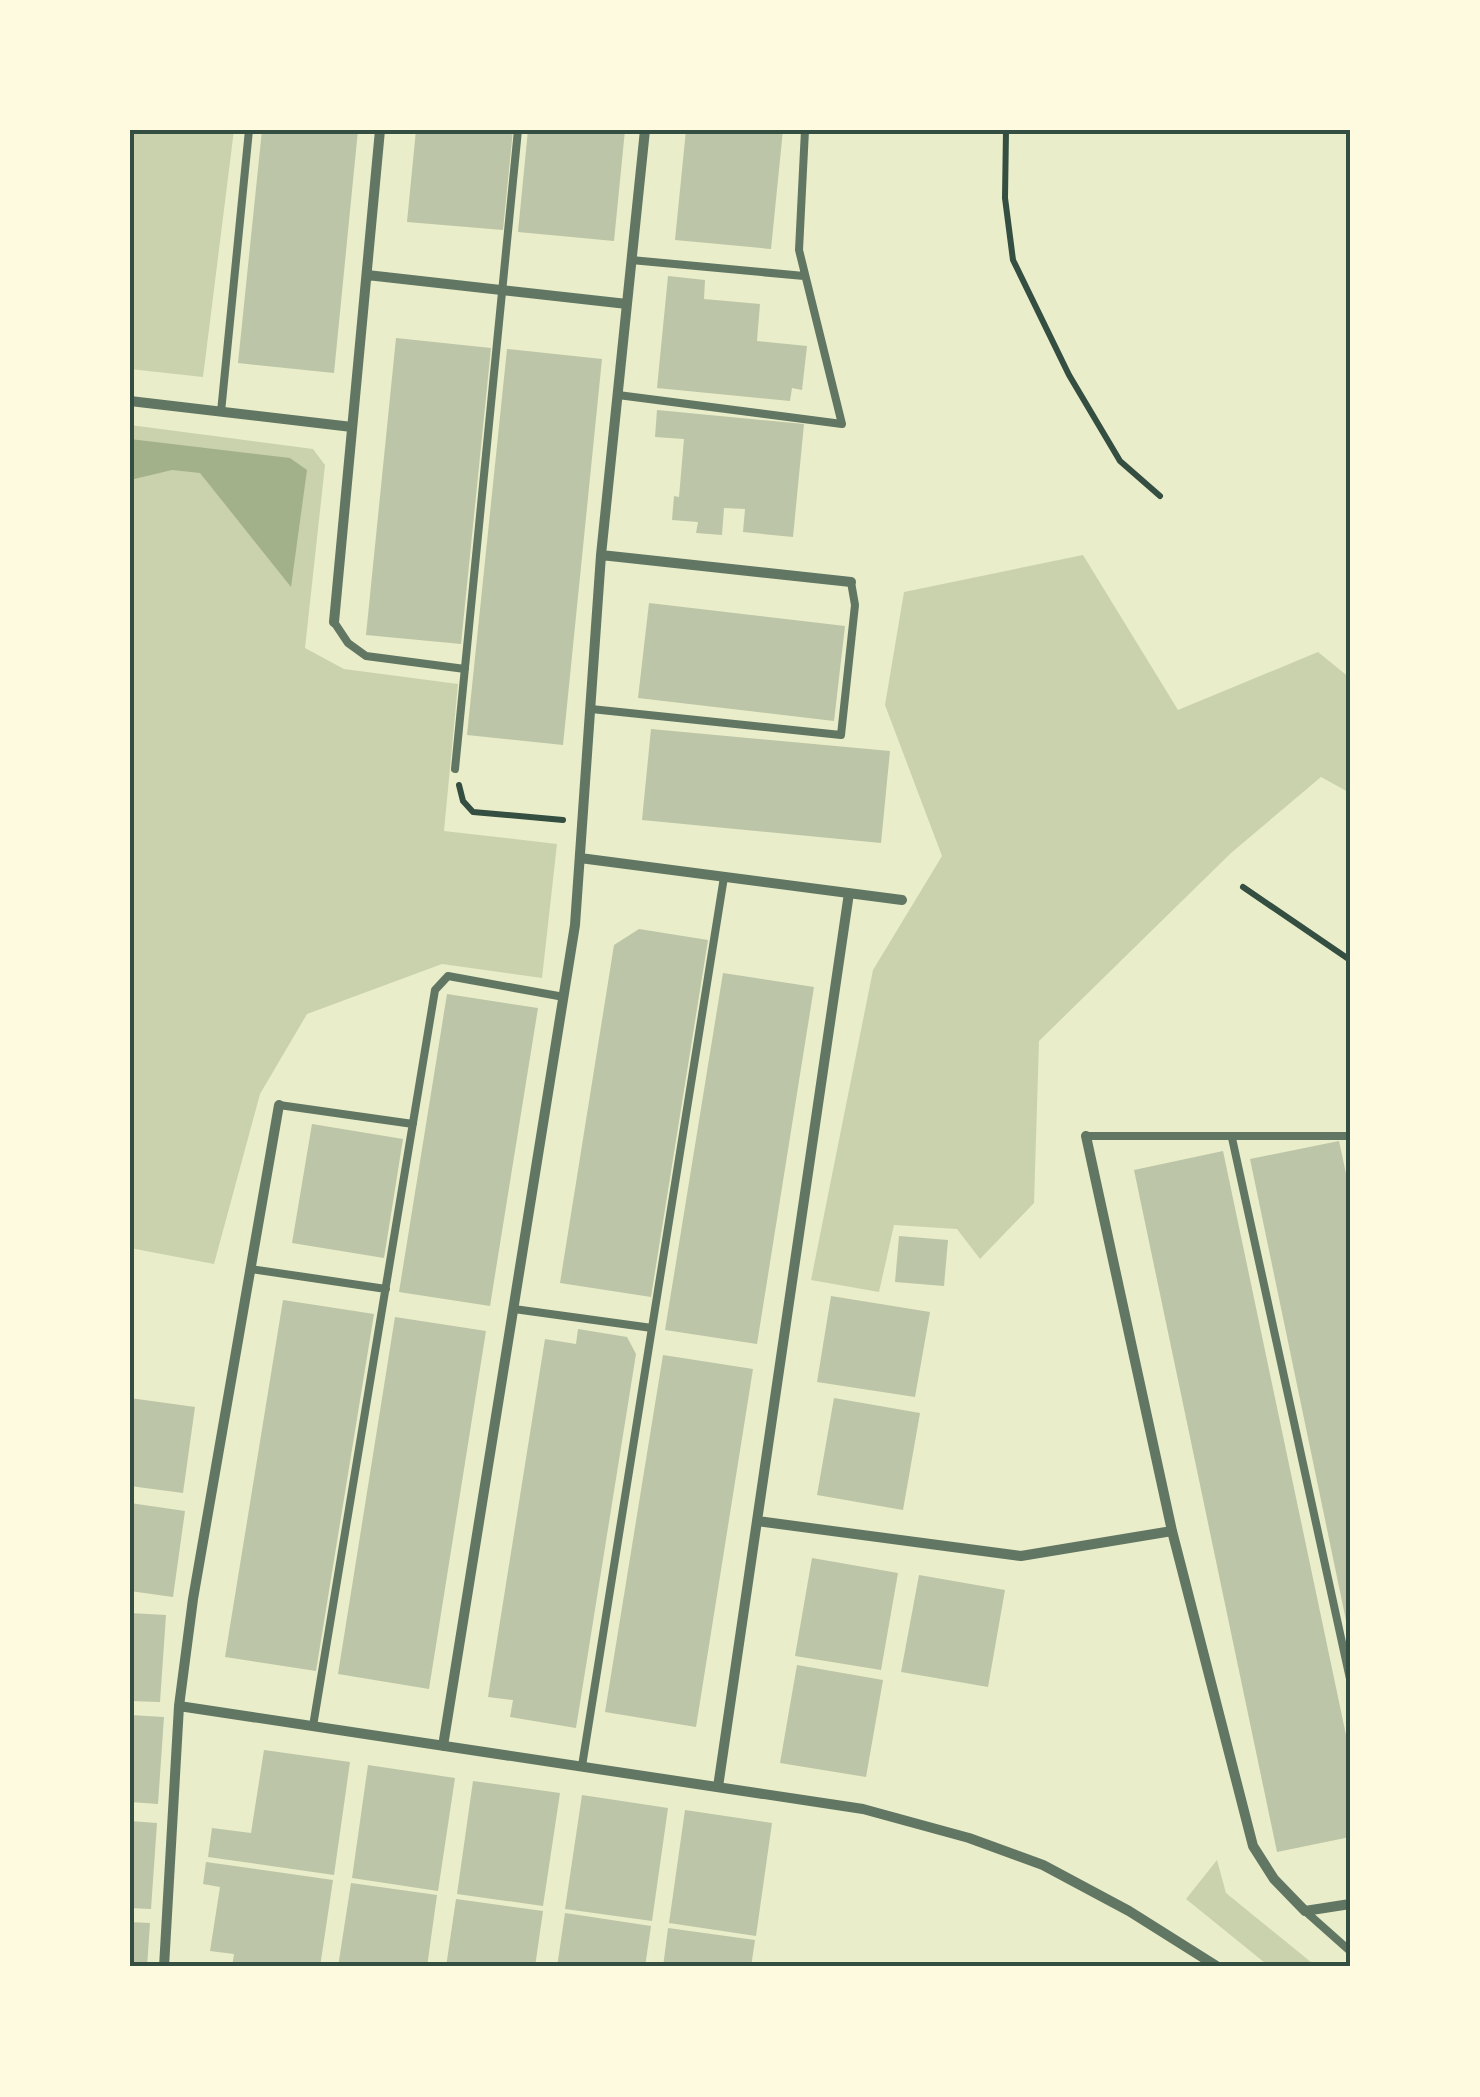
<svg xmlns="http://www.w3.org/2000/svg" width="1480" height="2097" font-family="Mulish,sans-serif">
	<style>
		.green { fill: #cad2ad }
		.water { fill: #a3b18a }
		.building { fill: #bcc5a7 }
		.lines { fill: none; stroke-linecap: round; stroke-linejoin: round }
		.path { stroke: #344e41; stroke-width: 6 }
		.service { stroke: #617663; stroke-width: 8 }
		.minor { stroke: #617663; stroke-width: 10 }
		.neatline { fill: none; stroke: #344e41; stroke-width: 4 }
	</style>
	<rect width="100%" height="100%" fill="#e9edc9"/>
	<!-- green -->
	<path class="green" d="M130,130H234L203,377L130,369Z
		M130,425L313,449L325,465L305,648L344,669L458,684L444,831L557,844L542,978L442,964L307,1014L260,1094L214,1264L130,1248Z
		M1083,555L1178,710L1318,652L1350,678V793L1321,777L1231,853L1039,1041L1034,1203L980,1259L957,1229L894,1225L879,1292L811,1280L873,970L942,856L885,705L904,592Z
		M1217,1860L1226,1893L1317,1967H1270L1186,1899Z"/>
	<!-- water -->
	<path class="water" d="M130,439L290,458L307,470L291,587L200,473L172,470L130,480Z"/>
	<!-- building -->
	<path class="building" d="M262,130H358L334,373L238,363Z
		M416,130H513L503,230L407,222Z
		M528,130H625L614,241L518,232Z
		M686,130H783L771,249L675,240Z
		M668,276L705,280L704,299L760,304L757,341L807,346L802,390L792,388L790,401L657,388Z
		M396,338L491,348L461,644L366,635Z
		M507,349L602,359L563,745L467,735Z
		M657,410L804,424L793,537L743,532L745,509L724,508L722,535L696,533L698,522L672,520L674,496L679,497L684,439L655,437Z
		M649,603L845,626L834,721L638,698Z
		M651,729L890,751L881,843L642,820Z
		M639,929L708,940L651,1297L560,1283L614,945Z
		M723,973L814,987L757,1344L665,1330Z
		M447,994L538,1008L490,1306L399,1292Z
		M312,1124L403,1139L384,1258L292,1243Z
		M1339,1141L1350,1192L1348,1630L1250,1159Z
		M1223,1151L1350,1754V1837L1277,1852L1134,1170Z
		M899,1236L948,1240L944,1286L895,1282Z
		M831,1296L930,1312L915,1397L817,1382Z
		M283,1300L374,1314L316,1671L225,1657Z
		M395,1317L486,1331L429,1689L338,1674Z
		M578,1329L627,1337L636,1354L576,1728L510,1717L513,1700L488,1697L545,1339L576,1344Z
		M663,1355L753,1369L696,1727L605,1712Z
		M130,1398L195,1407L183,1493L130,1486Z
		M834,1398L920,1413L903,1510L817,1495Z
		M130,1503L185,1511L173,1597L130,1591Z
		M812,1558L898,1573L881,1670L795,1656Z
		M919,1575L1005,1590L988,1687L901,1672Z
		M130,1613L166,1615L160,1702L130,1701Z
		M797,1665L883,1680L866,1777L780,1763Z
		M130,1715L164,1717L158,1804L130,1802Z
		M264,1750L350,1762L334,1875L208,1857L212,1828L251,1833Z
		M368,1765L455,1778L438,1891L352,1878Z
		M473,1781L560,1793L543,1906L457,1894Z
		M582,1795L668,1808L652,1921L565,1909Z
		M685,1810L772,1823L756,1936L669,1923Z
		M130,1821L157,1823L151,1909L130,1908Z
		M206,1862L333,1880L320,1967H232L234,1954L210,1951L220,1887L203,1884Z
		M351,1883L437,1895L427,1967H338Z
		M456,1899L543,1911L535,1967H446Z
		M565,1913L651,1926L645,1967H557Z
		M130,1922L150,1923L147,1967H130Z
		M668,1928L755,1940L751,1967H663Z"/>
	<g class="lines">
		<!-- path -->
		<path class="path" d="M1006,130L1005,198L1013,260L1069,375L1120,461L1160,496
			M459,785L463,801L473,812L563,820
			M1243,887L1350,960"/>
		<!-- service -->
		<path class="service" d="M631,260L804,276
			M618,395L842,424L799,250L805,130
			M221,412L249,130
			M334,622L348,643L366,656L465,669
			M591,709L841,735L855,605L851,582
			M455,769L518,130
			M279,1105L413,1124
			M1086,1136H1350
			M1232,1138L1350,1679
			M251,1269L386,1289
			M514,1309L652,1328
			M313,1726L435,990L448,976L564,997
			M582,1766L724,877
			M1305,1911L1350,1951"/>
		<!-- minor -->
		<path class="minor" d="M367,275L627,304
			M130,401L352,427
			M601,555L851,582
			M334,622L380,130
			M580,858L902,900
			M1086,1136L1172,1531L1253,1846L1274,1879L1305,1911L1350,1904
			M757,1521L1021,1556L1172,1531
			M179,1706L863,1809L969,1838L1043,1865L1129,1911L1218,1967
			M443,1746L575,925L601,555L645,130
			M718,1787L849,893
			M164,1967L179,1706L193,1599L279,1105"/>
	</g>
	<!-- border -->
	<rect width="1480" height="2097" fill="none" stroke="#fefae0" stroke-width="265"/>
	<rect x="132" y="132" width="1216" height="1832" class="neatline"/>
</svg>
